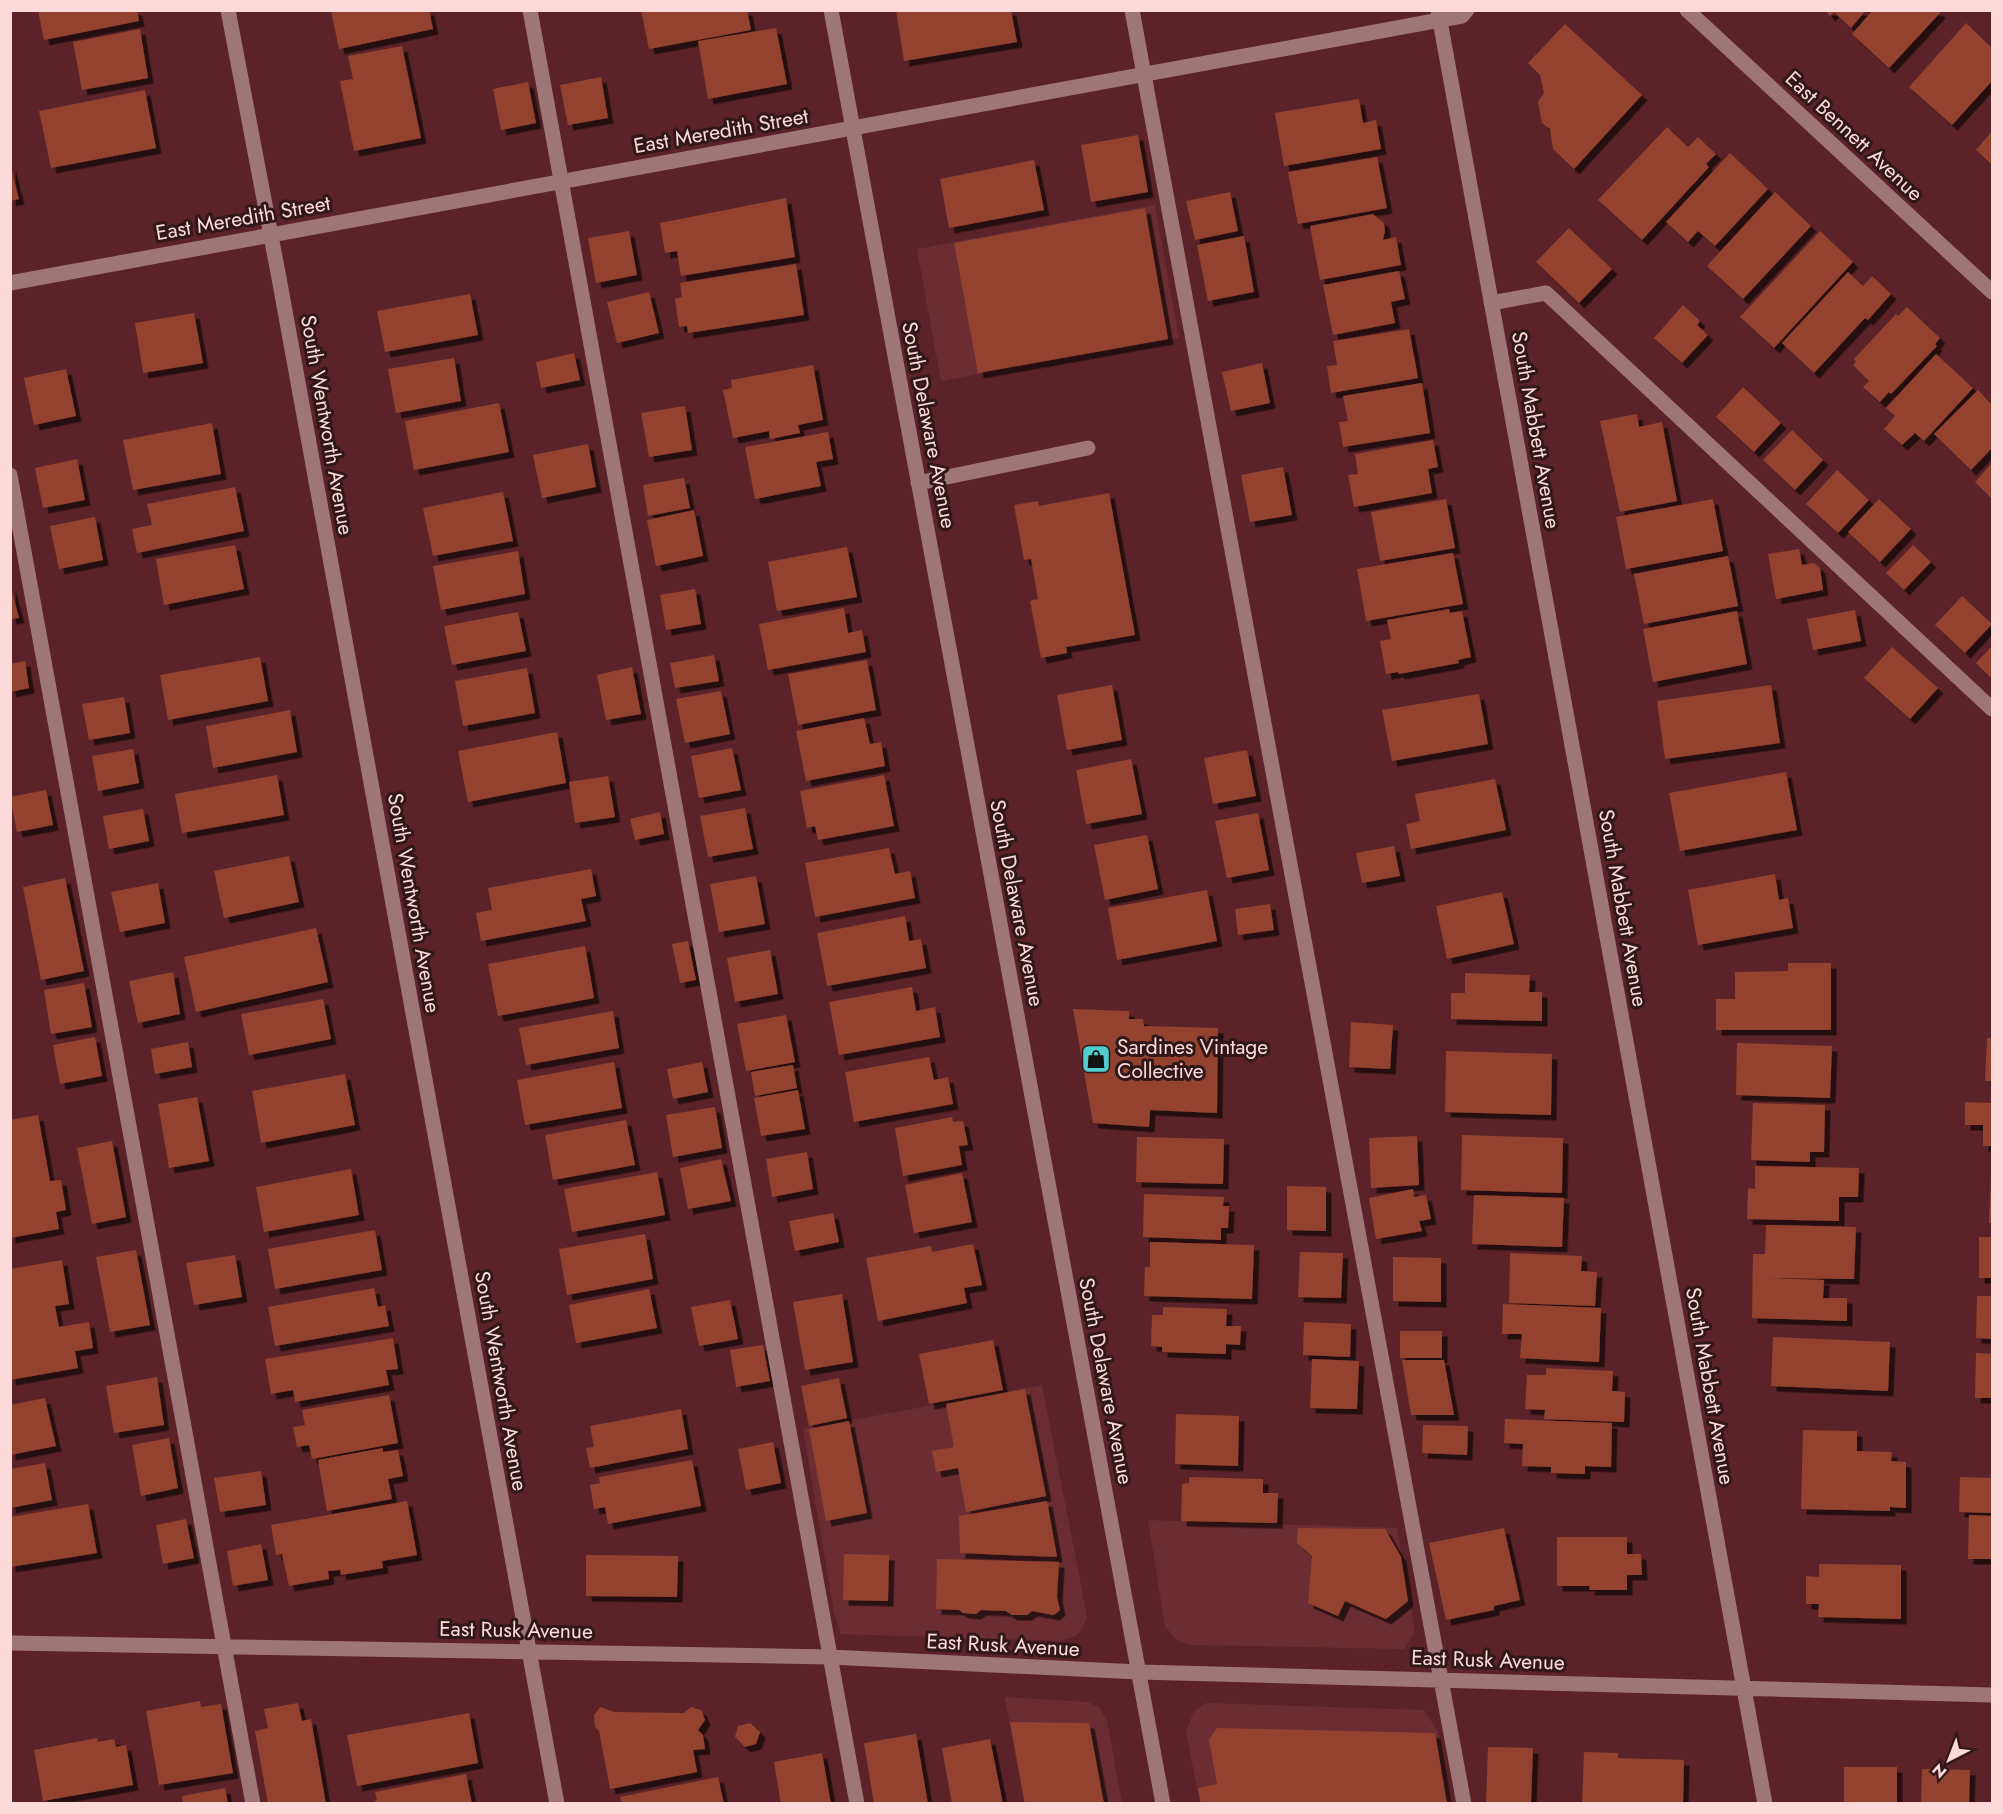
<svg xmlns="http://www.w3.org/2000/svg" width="2003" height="1814" font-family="Jost,sans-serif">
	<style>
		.built { fill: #6b2c33 }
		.building { fill: #92422d; filter: url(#shadow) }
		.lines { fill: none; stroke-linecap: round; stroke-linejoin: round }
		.minor { stroke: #9e7678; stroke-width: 15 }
		.labels { text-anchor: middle; stroke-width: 6; stroke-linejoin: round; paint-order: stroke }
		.street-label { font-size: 21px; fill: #fed9da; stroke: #301719 }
		.poi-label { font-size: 21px; fill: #fed9da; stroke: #301719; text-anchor: start }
	</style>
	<defs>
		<filter id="shadow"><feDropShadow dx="5.5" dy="5.5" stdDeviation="0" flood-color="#0009"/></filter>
	</defs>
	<rect width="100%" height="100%" fill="#5b2329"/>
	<!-- built -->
	<path class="built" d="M1155,205L1179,338L941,381L917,249Z
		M1042,1385L1087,1616L1082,1630L1075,1636L1060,1641L841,1634L834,1613L803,1429Z
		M1148,1520L1397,1528L1415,1632L1404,1649L1192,1645L1183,1643L1175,1638L1165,1626Z
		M1005,1697L1088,1702L1100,1708L1107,1721L1122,1803H1024Z
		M1206,1703L1424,1710L1438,1732L1450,1803H1200L1186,1732L1193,1713Z"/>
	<!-- building -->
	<path class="building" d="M38,10H137L139,21L44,40Z
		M429,10L433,29L339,49L331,11Z
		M641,10H747L751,30L649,49Z
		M896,10H1011L1017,42L904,61Z
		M1825,10H1866L1851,28L1834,12L1830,16Z
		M1873,10H1937L1940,13L1889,68L1852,34Z
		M1966,23L1992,48V81L1952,125L1909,87Z
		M1565,24L1642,95L1574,169L1553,149L1550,129L1542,123L1538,102L1544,93L1540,75L1528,63Z
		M776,28L787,84L708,99L698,41Z
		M140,29L148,78L82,90L73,42Z
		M402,46L421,138L354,151L340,81L353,79L348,56Z
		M601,77L608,118L568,125L560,85Z
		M528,82L536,123L501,130L493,89Z
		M145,90L156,148L51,168L39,111Z
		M1359,99L1363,123L1376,120L1381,149L1284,166L1275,113Z
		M1667,127L1688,147L1698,137L1716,154L1706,164L1709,167L1642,240L1598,200Z
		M1992,131V165L1976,150Z
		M1138,135L1148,192L1091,202L1081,145Z
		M1730,153L1768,189L1715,246L1698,231L1688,242L1666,222Z
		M1377,157L1387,208L1298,224L1288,172Z
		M1034,160L1044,210L949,228L940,179Z
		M10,164L19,199L10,201Z
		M1230,192L1238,231L1195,240L1186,201Z
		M1775,192L1811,226L1743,299L1707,266Z
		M786,198L795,257L681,276L677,251L665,253L660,223Z
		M1145,208L1168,339L978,373L954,243Z
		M1373,214L1384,223L1385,231L1383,240L1396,237L1401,265L1320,280L1310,226Z
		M1569,228L1612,269L1579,303L1536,262Z
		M629,231L637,275L596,283L588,238Z
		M1820,231L1853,262L1774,348L1740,317Z
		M1244,236L1254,292L1208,301L1197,245Z
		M796,264L804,315L688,333L687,326L679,327L675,299L682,297L680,283Z
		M1399,271L1405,299L1391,302L1395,323L1333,335L1323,285Z
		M1848,272L1863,286L1872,276L1891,294L1868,320L1865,318L1814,373L1782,343Z
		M649,292L659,333L617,343L607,302Z
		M470,294L478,335L385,352L377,311Z
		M1683,305L1700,321L1697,325L1708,335L1682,363L1654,338Z
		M1907,307L1940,338L1935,344L1937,346L1891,394L1889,392L1880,402L1863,387L1869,381L1853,365L1856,362L1854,359L1896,314L1898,316Z
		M194,313L203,363L143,373L135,323Z
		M1409,329L1418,378L1331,393L1327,366L1337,365L1333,341Z
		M574,353L580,380L541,388L536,362Z
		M1936,354L1973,388L1924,441L1915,433L1902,445L1884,429L1895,416L1886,408Z
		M454,358L461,401L396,413L388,369Z
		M1262,363L1270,403L1231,411L1222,372Z
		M813,365L823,420L798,425L800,433L770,439L769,431L733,438L723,390L732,388L731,380Z
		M66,369L76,416L34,425L24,378Z
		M1422,383L1430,433L1343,447L1339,422L1348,421L1343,396Z
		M1743,387L1781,423L1754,452L1716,417Z
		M1978,390L1992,405V448L1971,470L1934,434Z
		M499,403L509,452L414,470L405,421Z
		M685,406L692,450L649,457L641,413Z
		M1637,414L1639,427L1662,422L1677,501L1620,512L1600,421Z
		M212,423L221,474L133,490L123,440Z
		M1792,430L1823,460L1795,490L1763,460Z
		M828,432L833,459L816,462L821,486L755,499L745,447Z
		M1433,440L1438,467L1428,469L1432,493L1354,507L1348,475L1358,474L1355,454Z
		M588,444L596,487L542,498L533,455Z
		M77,459L85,500L43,508L35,468Z
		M1992,463V499L1975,482Z
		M1283,467L1292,515L1250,522L1241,475Z
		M1837,470L1869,500L1838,533L1806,504Z
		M684,478L690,508L648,516L643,485Z
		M235,487L244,531L137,553L132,529L152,525L147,504Z
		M503,492L513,541L433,556L423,508Z
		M1109,493L1135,635L1066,647L1067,653L1041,658L1030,601L1038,599L1031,559L1024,560L1014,505L1038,501L1039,506Z
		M1446,499L1455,548L1380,561L1371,512Z
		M1713,499L1723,551L1626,569L1616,517Z
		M1879,499L1911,529L1880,562L1848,532Z
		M694,510L703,556L656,566L647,520Z
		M95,517L103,560L59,569L50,526Z
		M235,545L244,589L164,605L156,559Z
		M1913,545L1931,562L1904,590L1886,573Z
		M847,547L857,597L777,611L768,562Z
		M1799,549L1802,565L1814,563L1820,568L1823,590L1776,599L1768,554Z
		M518,551L525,594L441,610L433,566Z
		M1453,553L1463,604L1366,621L1357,569Z
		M1728,556L1738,606L1644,624L1634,574Z
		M10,584L19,618L10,619Z
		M695,589L701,624L666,630L660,595Z
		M1962,596L1992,624L1965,653L1935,625Z
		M844,608L848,633L862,630L866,652L768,670L759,624Z
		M1449,609L1450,613L1462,611L1471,657L1458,660L1459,663L1399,674L1398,672L1386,674L1380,641L1391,639L1387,620Z
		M1855,610L1861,641L1813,650L1807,619Z
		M1737,611L1747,664L1653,682L1643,629Z
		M518,612L526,651L452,665L444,626Z
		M1992,646V679L1976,663Z
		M1892,647L1938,688L1910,719L1864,678Z
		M714,655L719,681L675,688L670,663Z
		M260,657L268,701L168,720L160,675Z
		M867,660L876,710L798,725L788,674Z
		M25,661L29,688L10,692V664Z
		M632,667L641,714L606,720L597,675Z
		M527,668L535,713L463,726L455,681Z
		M1112,685L1122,740L1067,750L1057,695Z
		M1771,685L1780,743L1665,759L1657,701Z
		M721,691L730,734L685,743L676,699Z
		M1479,694L1488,744L1392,761L1382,710Z
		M124,697L130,733L89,740L82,704Z
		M290,710L297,752L213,768L206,726Z
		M864,718L870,744L881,742L885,766L806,781L796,731Z
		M557,732L566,783L468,802L458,751Z
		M732,748L741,790L699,798L691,756Z
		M133,749L139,783L98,791L92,756Z
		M1247,750L1256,796L1213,804L1204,758Z
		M1131,759L1142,814L1086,824L1076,770Z
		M1786,772L1797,830L1680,851L1669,793Z
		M277,775L284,815L182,833L175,794Z
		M884,775L894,826L818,840L815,826L807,828L800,791Z
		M608,776L615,817L575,823L569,782Z
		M1495,779L1506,830L1411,849L1406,824L1420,821L1415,794Z
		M46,790L53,825L17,832L10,797Z
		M745,808L753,849L708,857L700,816Z
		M143,809L149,841L109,849L103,816Z
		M660,812L664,834L635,840L630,819Z
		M1258,813L1269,870L1227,878L1215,821Z
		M1147,835L1158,889L1105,900L1094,845Z
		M1394,846L1400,876L1362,883L1356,853Z
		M889,848L895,874L910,871L915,898L815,917L805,863Z
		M289,856L299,902L224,918L214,871Z
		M591,869L596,896L581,899L586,921L481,941L476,913L492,910L488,888Z
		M1775,874L1779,900L1788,898L1793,928L1698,945L1688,890Z
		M756,876L765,924L719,932L710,884Z
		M65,878L84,971L41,980L23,887Z
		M158,883L165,923L120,932L111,892Z
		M1207,890L1217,941L1117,960L1108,908Z
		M1502,892L1514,944L1447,959L1436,906Z
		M1270,904L1274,930L1238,935L1235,909Z
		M905,916L909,941L921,939L926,968L827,986L817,933Z
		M316,928L328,982L196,1012L184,957Z
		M688,941L696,980L680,983L672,944Z
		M585,946L594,998L498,1016L488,964Z
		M770,950L778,994L735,1002L727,958Z
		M1788,963H1831V1030H1716V999H1735V972L1788,971Z
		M173,972L180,1014L138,1023L129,981Z
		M1465,973L1530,975L1529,992H1542V1021L1451,1019V993H1465Z
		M84,983L92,1027L51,1034L44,990Z
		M912,987L916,1011L935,1007L940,1037L839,1055L829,1002Z
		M323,999L331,1039L249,1055L241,1014Z
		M1073,1009L1129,1011V1019H1143L1144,1026L1218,1028L1217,1113L1150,1110L1149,1127L1093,1123Z
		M613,1011L619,1048L526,1065L519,1028Z
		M786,1015L795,1062L746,1071L737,1024Z
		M1351,1022L1393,1025L1390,1069L1349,1067Z
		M95,1037L102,1076L60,1084L53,1045Z
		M1987,1038H1992V1081H1985Z
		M188,1042L192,1067L155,1074L151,1049Z
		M1737,1043L1832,1046L1830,1098L1736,1095Z
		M1446,1051L1552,1054L1551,1115L1445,1112Z
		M929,1057L934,1080L948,1077L953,1104L854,1122L845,1072Z
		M614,1062L622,1108L525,1125L517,1080Z
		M702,1062L708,1092L673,1099L667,1069Z
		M793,1065L797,1088L755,1096L751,1072Z
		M345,1074L355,1125L261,1143L252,1091Z
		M798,1090L805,1129L761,1136L754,1098Z
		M197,1097L209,1161L169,1168L158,1104Z
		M1965,1102L1992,1103V1146H1983V1125H1965Z
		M1753,1103L1825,1105L1824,1152H1810V1162L1751,1160Z
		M715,1107L722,1148L673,1157L666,1115Z
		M38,1115L50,1181L61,1180L66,1210L56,1212L59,1229L10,1238V1120Z
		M952,1117L953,1122L963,1121L968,1145L959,1146L962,1165L903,1176L895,1128Z
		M626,1120L635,1165L553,1180L545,1135Z
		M1462,1135L1563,1138L1562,1193L1461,1190Z
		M1417,1136L1419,1185L1371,1188L1369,1138Z
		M1137,1137L1224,1139L1223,1184L1136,1182Z
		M112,1141L126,1217L92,1224L77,1148Z
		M807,1152L813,1189L772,1197L766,1159Z
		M721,1159L731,1201L688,1209L680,1168Z
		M1755,1166L1859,1168L1858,1197H1839V1221L1747,1219L1748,1188L1755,1189Z
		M351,1169L359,1215L264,1232L256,1187Z
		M657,1172L665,1215L572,1232L564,1189Z
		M962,1173L972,1222L914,1233L905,1185Z
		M1991,1177H1992V1223H1989Z
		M1287,1186L1326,1187V1231L1287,1230Z
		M1413,1189L1414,1197L1426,1195L1431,1219L1419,1221L1422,1231L1376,1239L1369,1198Z
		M1144,1194L1224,1197L1223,1206H1229L1228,1228H1221V1240L1143,1237Z
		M1474,1195L1564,1198L1562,1247L1472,1244Z
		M833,1213L839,1242L795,1251L789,1221Z
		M1766,1225L1856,1227L1854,1279L1767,1278L1824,1280L1823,1298H1847V1321L1752,1318L1753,1254H1765Z
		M375,1230L382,1270L275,1289L268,1249Z
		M645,1234L653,1279L567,1295L559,1249Z
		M1979,1237H1992V1278H1979Z
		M1150,1242L1254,1245L1252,1299L1144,1296L1145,1267H1150Z
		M973,1244L982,1285L964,1288L967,1303L878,1321L866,1258L931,1246L932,1252Z
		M136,1250L150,1325L110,1332L96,1257Z
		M1300,1252L1343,1253L1341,1298L1298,1297Z
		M1510,1253L1582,1256L1581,1271L1597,1272L1595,1306L1509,1303Z
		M235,1255L242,1297L194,1305L186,1263Z
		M1393,1257L1441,1258V1302L1393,1301Z
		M62,1260L69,1304L55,1306L59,1327L89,1322L93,1348L75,1351L78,1368L10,1380V1269Z
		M374,1288L378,1307L385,1305L389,1326L275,1346L268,1307Z
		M649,1289L657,1328L576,1343L569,1305Z
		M842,1294L853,1362L805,1370L793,1302Z
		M1977,1296H1992V1339L1976,1338Z
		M730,1300L738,1339L699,1346L691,1307Z
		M1503,1304L1601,1308L1599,1362L1520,1358L1522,1334H1502Z
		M1163,1307L1227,1309L1226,1326H1241L1240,1345L1226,1344V1354L1162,1352V1347L1151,1346L1152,1315H1163Z
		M1304,1322L1351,1324L1350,1357L1303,1355Z
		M1400,1331H1442V1358H1400Z
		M1773,1337L1890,1342L1888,1391L1771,1386Z
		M393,1338L398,1369L386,1370L389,1385L295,1402L293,1390L271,1394L265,1359Z
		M993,1340L1003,1390L929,1404L919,1354Z
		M763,1345L770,1381L736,1387L730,1350Z
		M1976,1353L1992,1354V1398H1975Z
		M1312,1359L1359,1361L1357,1409L1310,1408Z
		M1402,1360H1444L1454,1415H1411Z
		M1546,1368L1613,1371L1612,1391L1625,1392L1624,1422L1544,1419L1545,1410L1525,1409L1527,1375H1546Z
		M157,1377L164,1425L114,1433L106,1386Z
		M839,1378L847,1418L809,1426L801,1386Z
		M1025,1389L1046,1496L966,1512L958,1468L936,1472L932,1451L954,1447L946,1404Z
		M389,1395L398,1443L312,1459L309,1445L297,1447L293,1427L305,1425L302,1410Z
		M45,1398L56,1446L10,1455V1405Z
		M681,1409L688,1449L590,1468L586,1448L594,1447L590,1426Z
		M1176,1414L1239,1416L1238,1466L1175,1464Z
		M1505,1419L1612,1423L1611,1467L1585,1466V1474L1551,1473V1467L1522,1466L1523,1444L1504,1443Z
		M849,1421L867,1513L826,1521L809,1429Z
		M1423,1425L1468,1426L1467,1455L1422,1453Z
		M1803,1430L1857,1431V1451L1892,1452L1891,1461L1906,1462V1508L1890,1507V1511L1801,1509Z
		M169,1438L178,1488L141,1496L132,1445Z
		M773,1442L781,1483L746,1490L738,1449Z
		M383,1448V1452L398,1450L403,1476L388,1479L392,1499L327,1511L318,1460Z
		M692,1460L701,1506L608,1524L605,1507L594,1509L590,1485L600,1483L599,1477Z
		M45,1463L52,1500L10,1508V1469Z
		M261,1471L266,1505L220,1512L214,1478Z
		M1189,1477L1263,1479V1493H1278L1277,1523L1181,1521L1182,1484L1189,1483Z
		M1960,1477L1992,1478V1513L1959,1512Z
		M407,1501L417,1555L382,1561L383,1568L341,1575L340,1570L328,1571L329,1579L289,1586L282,1554L276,1555L271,1525Z
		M1047,1501L1057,1557L960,1553L959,1516Z
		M88,1504L97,1553L10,1567V1517Z
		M1969,1515L1992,1516V1559H1968Z
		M186,1519L194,1558L163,1564L156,1525Z
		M1298,1528L1385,1529L1401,1557L1408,1601L1386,1619L1345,1601L1338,1616L1308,1603L1312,1556L1297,1543Z
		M1504,1528L1520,1600L1494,1606V1610L1446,1620L1429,1543Z
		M1557,1537H1627V1554H1641L1642,1575H1627V1590H1589L1590,1586H1557Z
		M261,1544L268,1580L233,1586L227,1551Z
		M844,1554L889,1555L888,1601L843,1600Z
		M586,1555L678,1556L677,1597L586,1596Z
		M937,1559L1059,1562L1057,1597L1060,1610L1054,1615L1032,1611L1027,1615H1012L1006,1611L981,1610L976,1614L963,1613L959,1610L936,1609Z
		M1819,1564L1901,1565V1619L1818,1617L1819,1604H1806V1576L1819,1577Z
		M200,1701L201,1707L221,1704L233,1773L159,1785L146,1711Z
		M298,1703L302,1721L311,1719L326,1804H268L255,1731L268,1728L264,1709Z
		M600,1707L614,1712L684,1713L691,1707L701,1710L705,1720L698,1730L703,1735L705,1749L693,1750L697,1772L610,1789L599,1731L595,1727L594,1715Z
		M469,1713L478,1763L357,1786L347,1735Z
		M1010,1722L1089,1723L1104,1804H1025Z
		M750,1723L760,1732L756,1744L745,1747L735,1737L738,1726Z
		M1217,1728L1435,1733L1447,1804H1201L1198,1788L1217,1784L1209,1740Z
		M916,1734L928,1804H874L864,1743Z
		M97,1738L98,1742L114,1739L116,1747L126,1745L133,1785L43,1801L34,1750Z
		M990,1739L1003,1804H952L942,1748Z
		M1488,1747L1533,1748L1531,1804H1486Z
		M1584,1752L1618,1753V1758L1684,1760L1683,1804H1582Z
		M822,1753L831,1804H781L774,1762Z
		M1844,1767H1897V1804H1844Z
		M1922,1769L1970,1770L1969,1804H1921Z
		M466,1774L472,1804H369L377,1800L375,1792Z
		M718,1777L724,1804H622L620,1797Z
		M225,1788L228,1804H183L182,1796Z"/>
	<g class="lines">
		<!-- minor -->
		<path class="minor" d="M228,10L279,278L557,1804
			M530,10L857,1804
			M831,10L1163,1804
			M1132,10L1464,1804
			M1438,10L1765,1804
			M1687,10L1992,292
			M10,283L1440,20L1462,16L1467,10
			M1491,303L1546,293L1992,709
			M10,475L253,1804
			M918,483L1088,448
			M10,1643L830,1657L1139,1672L1992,1695"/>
	</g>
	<!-- icons -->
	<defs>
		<g id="shop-square" transform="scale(1.5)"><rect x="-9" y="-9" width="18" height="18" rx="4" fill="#52cdcd" stroke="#301719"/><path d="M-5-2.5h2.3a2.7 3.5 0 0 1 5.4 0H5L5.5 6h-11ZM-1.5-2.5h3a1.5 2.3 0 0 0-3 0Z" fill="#111"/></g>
	</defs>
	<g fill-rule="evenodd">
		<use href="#shop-square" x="1096" y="1059"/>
	</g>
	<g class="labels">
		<!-- street labels -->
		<g class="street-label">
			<text transform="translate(721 131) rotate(-10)" y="7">East Meredith Street</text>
			<text transform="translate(1854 136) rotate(43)" y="7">East Bennett Avenue</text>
			<text transform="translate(243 218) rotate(-10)" y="7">East Meredith Street</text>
			<text transform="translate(327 425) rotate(80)" y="7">South Wentworth Avenue</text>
			<text transform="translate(929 425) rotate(79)" y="7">South Delaware Avenue</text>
			<text transform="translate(1536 430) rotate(80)" y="7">South Mabbett Avenue</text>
			<text transform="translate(414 903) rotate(80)" y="7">South Wentworth Avenue</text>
			<text transform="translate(1017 903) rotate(79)" y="7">South Delaware Avenue</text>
			<text transform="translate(1623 908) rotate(80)" y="7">South Mabbett Avenue</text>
			<text transform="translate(501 1381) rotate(80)" y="7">South Wentworth Avenue</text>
			<text transform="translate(1106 1381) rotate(79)" y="7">South Delaware Avenue</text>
			<text transform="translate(1710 1386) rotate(80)" y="7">South Mabbett Avenue</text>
			<text transform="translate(516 1630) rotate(1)" y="7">East Rusk Avenue</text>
			<text transform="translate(1003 1645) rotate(3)" y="7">East Rusk Avenue</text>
			<text transform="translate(1488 1660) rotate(2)" y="7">East Rusk Avenue</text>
		</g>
		<!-- poi labels -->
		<g class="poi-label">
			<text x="1117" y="1054">Sardines Vintage<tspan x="1117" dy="24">Collective</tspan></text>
		</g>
	</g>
	<!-- border -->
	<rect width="2003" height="1814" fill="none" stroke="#fed9da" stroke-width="24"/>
	<!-- north arrow -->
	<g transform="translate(1949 1760) rotate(222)" stroke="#301719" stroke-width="4.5" paint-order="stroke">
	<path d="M0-4.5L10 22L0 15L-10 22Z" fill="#fed9da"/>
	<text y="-9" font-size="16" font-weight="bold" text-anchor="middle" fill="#fed9da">N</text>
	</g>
</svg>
